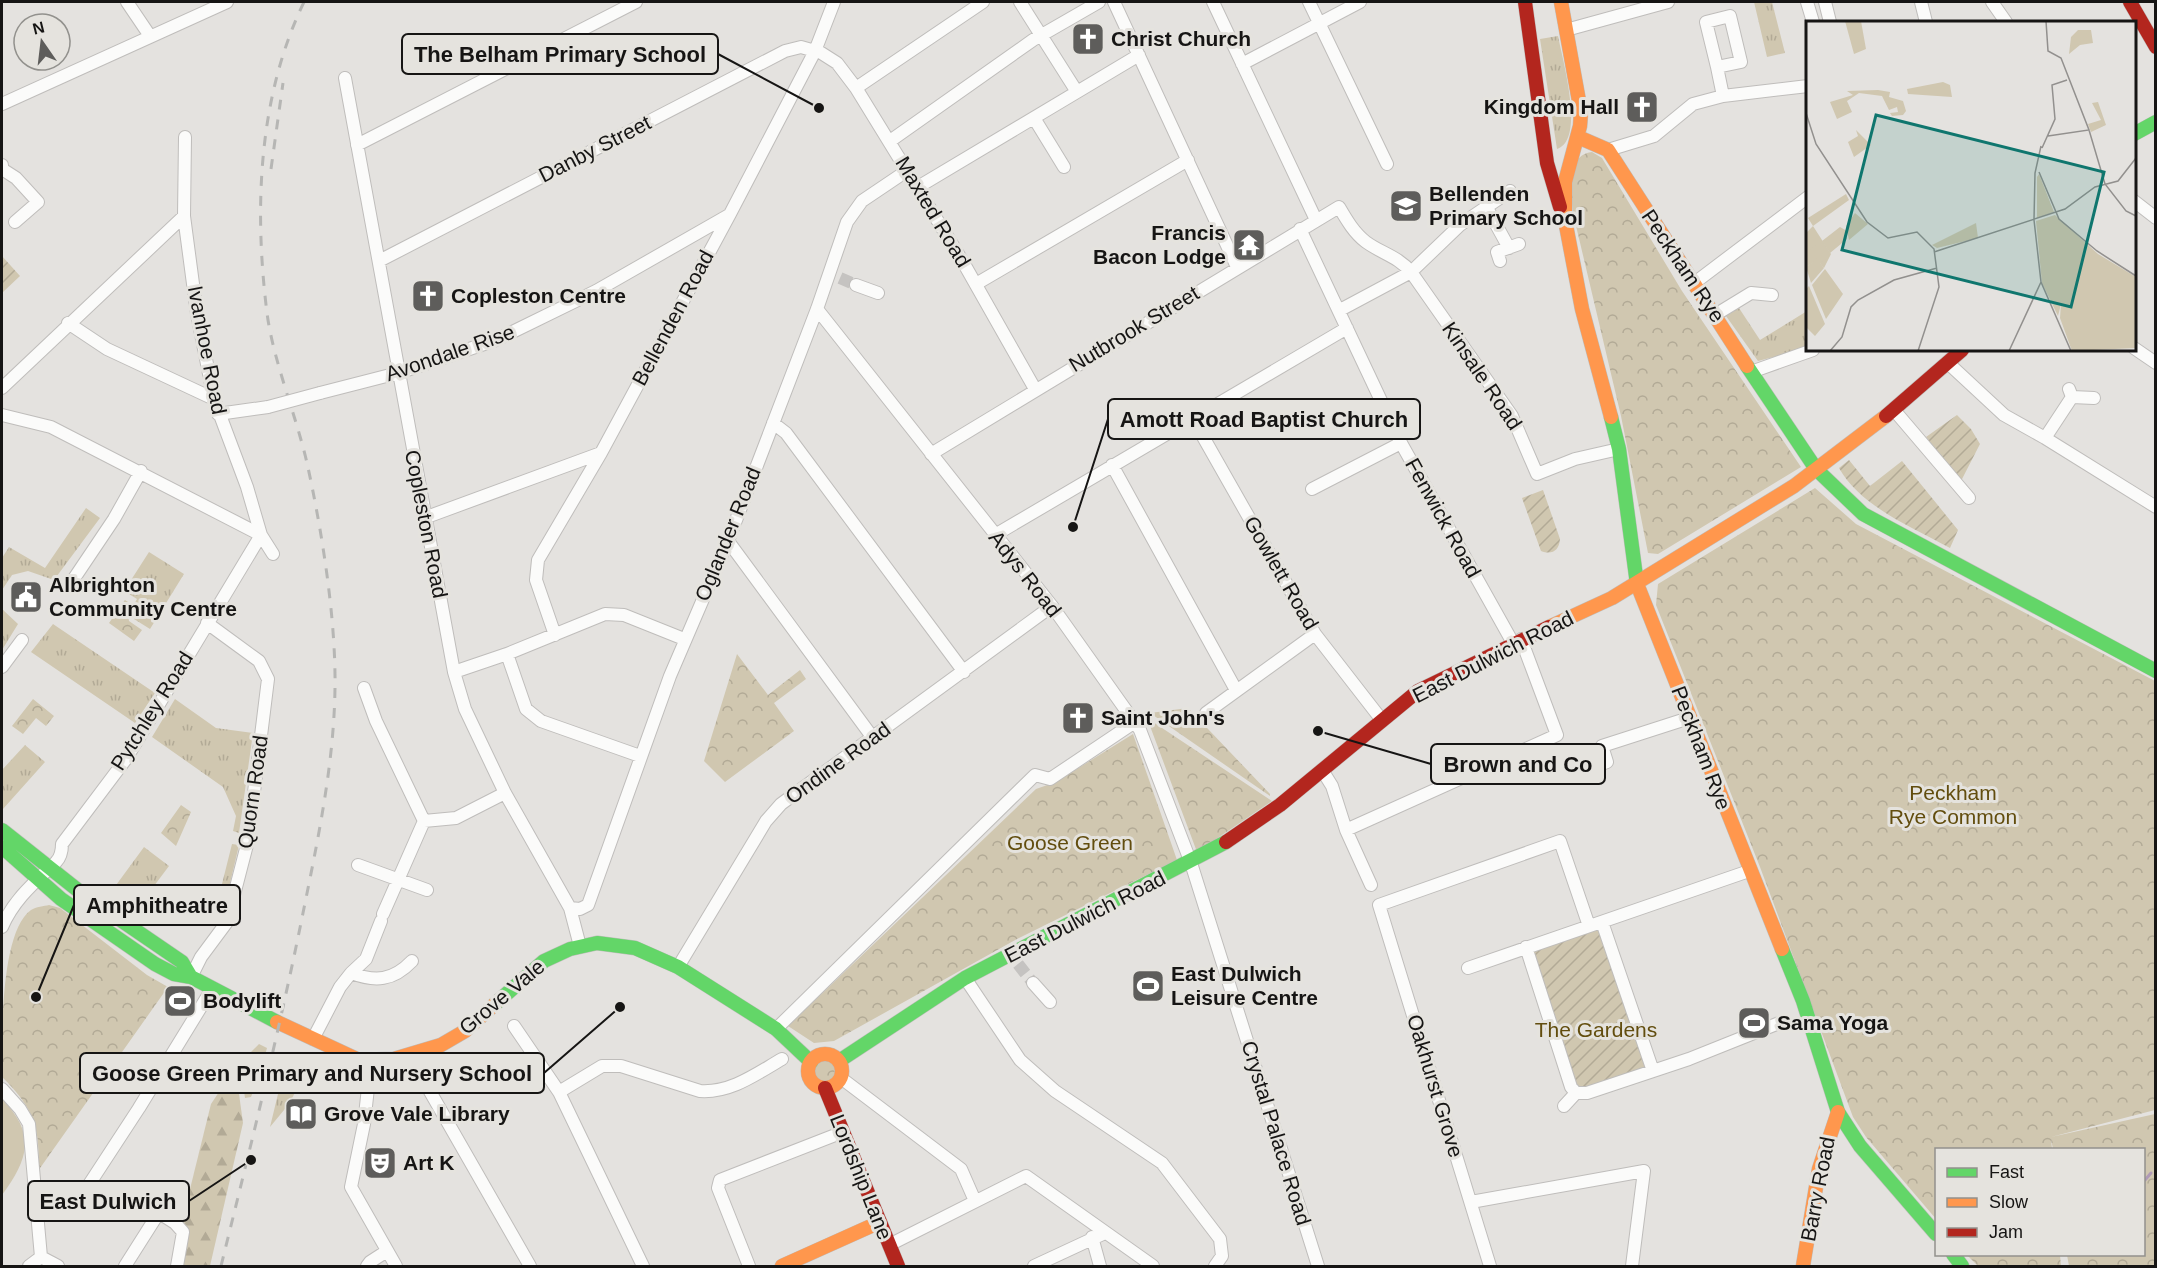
<svg xmlns="http://www.w3.org/2000/svg" width="2157" height="1268" font-family="Helvetica,sans-serif">
	<style>
		.grass { fill: url(#grass-tufts) }
		.forest { fill: url(#forest-firs) }
		.park { fill: url(#park-crowns) }
		.garden { fill: url(#garden-furrows) }
		.pitch { fill: #d0c7b0 }
		.lines { fill: none; stroke-linecap: round; stroke-linejoin: round }
		.stream { stroke: #b09ab7; stroke-width: 3 }
		.street-tunnel { stroke: #c5c3c1; stroke-width: 12; stroke-dasharray: 12 6; stroke-linecap: butt }
		.street-casing { stroke: #bfbdbb; stroke-width: 14 }
		.fast-casing { stroke: #bfbdbb; stroke-width: 15 }
		.slow-casing { stroke: #bfbdbb; stroke-width: 15 }
		.jam-casing { stroke: #bfbdbb; stroke-width: 15 }
		.street { stroke: #fbfbfa; stroke-width: 12 }
		.fast { stroke: #63d668; stroke-width: 14 }
		.slow { stroke: #ff974d; stroke-width: 14 }
		.jam { stroke: #b3261e; stroke-width: 14 }
		.rail { stroke: #b6b6b4; stroke-width: 3; stroke-dasharray: 10 10; stroke-linecap: butt }
		.street-bridge-casing { stroke: #bfbdbb; stroke-width: 14; stroke-linecap: butt }
		.street-bridge { stroke: #fbfbfa; stroke-width: 12 }
		.labels { text-anchor: middle; stroke-width: 6; stroke-linejoin: round; paint-order: stroke }
		.poi-label { font-size: 21px; font-weight: bold; fill: #161514; stroke: #e5e3de; text-anchor: start }
		.street-label { font-size: 21px; fill: #161514; stroke: #e5e3de }
		.park-label { font-size: 21px; fill: #624d0e; stroke: #e5e3de }
		.inset-road { fill: none; stroke: #92908e; stroke-width: 1.5 }
		.view { fill: #0f766e; fill-opacity: 0.15; stroke: #0f766e; stroke-width: 3 }
		.inset-edge { fill: none; stroke: #161514; stroke-width: 3 }
		.leader { fill: none; stroke: #161514; stroke-width: 2 }
		.callout-dot { fill: #161514; stroke: #e5e3de; stroke-width: 2 }
		.callout { fill: #e5e3de; stroke: #161514; stroke-width: 2 }
		.callout-label { font-size: 22px; text-anchor: middle; font-weight: bold; fill: #161514 }
	</style>
	<defs>
		<pattern id="grass-tufts" width="24" height="20" patternUnits="userSpaceOnUse" patternTransform="scale(1.5)"><rect width="24" height="20" fill="#d0c7b0"/><path d="M3 7l-1-3M5 7V3M7 7l1-3M15 17l-1-3M17 17v-4M19 17l1-3" fill="none" stroke="#b2aa96"/></pattern>
		<pattern id="forest-firs" width="22" height="20" patternUnits="userSpaceOnUse" patternTransform="scale(1.5)"><rect width="22" height="20" fill="#d0c7b0"/><path d="M5 1l3.5 6h-7zM16 11l3.5 6h-7z" fill="#b2aa96"/></pattern>
		<pattern id="park-crowns" width="20" height="18" patternUnits="userSpaceOnUse" patternTransform="scale(1.5)"><rect width="20" height="18" fill="#d0c7b0"/><path d="M2 6a3 3 0 1 1 6 0M12 15a3 3 0 1 1 6 0" fill="none" stroke="#b2aa96"/></pattern>
		<pattern id="garden-furrows" width="10" height="10" patternUnits="userSpaceOnUse" patternTransform="scale(1.5)"><rect width="10" height="10" fill="#d0c7b0"/><path d="M-1 1l2-2M0 10L10 0M9 11l2-2" fill="none" stroke="#b2aa96"/></pattern>
	</defs>
	<rect width="100%" height="100%" fill="#e4e2df"/>
	<!-- grass -->
	<path class="grass" d="M1754,2H1772L1785,53L1767,57Z
		M1558,36C1562,58 1586,140 1557,149L1540,39Z
		M1739,308L1760,340L1807,311V348L1758,361L1726,316Z
		M86,508L100,518L54,580L28,571L12,575L2,590V558L9,547L45,568Z
		M149,552L184,574L150,629L134,619L131,610L137,599L124,591Z
		M2,609L18,624L2,650Z
		M53,624L155,693L135,723L31,652Z
		M175,699L216,728L253,733L239,833L233,831L236,816L223,787L152,737Z
		M25,745L45,762L3,809L2,770Z
		M232,844L239,845L222,917L214,916Z
		M144,847L169,866L136,910L111,892Z
		M259,1044L267,1048L259,1077L251,1097L245,1098L240,1063Z
		M285,1065L289,1066L299,1085L289,1104L270,1127Z"/>
	<!-- forest -->
	<path class="forest" d="M233,1071L236,1072L243,1123L210,1266H171L211,1104Z"/>
	<!-- park -->
	<path class="park" d="M1592,152L1602,158L1682,291L1801,467L1658,554L1648,553L1621,416L1573,213C1571,195 1566,154 1592,152Z
		M1815,488L1856,524L2155,681V1110L2051,1137L2155,1114V1266H2069L2067,1255L2144,1254V1150L2053,1149L2051,1139L2052,1149L1936,1150V1219L1866,1137L1853,1117L1760,867L1656,605L1658,584Z
		M125,600L131,604L127,610L129,621L142,630L134,641L109,623Z
		M737,654L768,695L800,670L806,679L774,703L794,731L725,782L704,761Z
		M33,699L54,716L46,726L36,718L23,734L12,726Z
		M1188,708L1270,794V796L1150,713Z
		M1147,718L1272,801L1197,852Z
		M1133,734L1177,860L1017,939L834,1041L814,1043L788,1026L1036,789L1056,782Z
		M181,805L191,812L176,846L161,833Z
		M49,905L60,908L147,975L168,987L38,1171C41,1128 33,1107 2,1077C2,1037 0,932 31,910C36,907 44,906 49,905Z
		M814 1070a11 11 0 1 1 22 0a11 11 0 1 1-22 0Z
		M1967,1255H2060L2061,1266H1978Z"/>
	<!-- garden -->
	<path class="garden" d="M2,256L20,276L2,293Z
		M1957,415L1971,429L1980,444L1961,481L1926,437Z
		M1849,460L1870,486L1902,461L1958,530L1950,548C1912,527 1861,507 1839,468Z
		M1543,490L1560,539C1559,551 1552,555 1541,551L1522,498Z
		M1601,926L1649,1069L1579,1090L1574,1085L1530,949Z"/>
	<!-- pitch -->
	<path class="pitch" d="M2,1099C36,1134 29,1158 2,1195Z"/>
	<g class="lines">
		<!-- stream -->
		<path class="stream" d="M2145,1180L2151,1173"/>
		<!-- street-tunnel -->
		<path class="street-tunnel" d="M840,278L856,285
			M1018,964L1033,983"/>
		<!-- street casing -->
		<g class="street-casing">
			<path id="street" d="M127,2L150,36
				M1020,2L1077,92
				M1114,2L1237,267
				M1213,2L1316,220
				M1309,2L1387,164
				M1807,2L1813,22
				M1825,2L1830,22
				M1921,2L1926,22
				M1992,2L2006,22
				M1566,30L1668,2
				M815,49L837,63L856,88L963,262L1035,389
				M1242,64L1360,2
				M1717,67L1706,22L1730,16L1741,62L1717,67L1723,96
				M345,78L454,672L465,709L505,793L570,908L580,946
				M856,88L983,2
				M2,104L227,2
				M1034,118L1064,167
				M185,137L184,216L197,314L214,399L247,487L261,535L273,554
				M890,141L1033,40L1099,2
				M357,145L636,2
				M1608,150L1654,136L1693,104L1723,96L1808,86
				M2,165V169L16,178L38,202L15,222
				M918,187L1139,55
				M2134,201L2156,218
				M1487,208L1509,248
				M1300,229L1401,443L1513,643
				M379,261L785,51L801,47L815,51
				M1500,261L1497,252L1519,244
				M976,284L1188,160
				M1693,284L1808,197
				M856,285L878,293
				M817,309L1052,606L1140,730L1191,863L1318,1266
				M1340,310L1411,272L1460,225L1510,191
				M1715,315L1751,293L1772,295
				M68,323L107,349L214,399
				M2134,348L2156,363
				M1948,363L2004,415L2045,438L2156,507
				M1751,372L1813,350
				M2,388L184,216
				M320,393L398,373L496,340L596,291L729,215
				M2072,397L2094,398
				M1894,410L1969,498
				M218,414L268,407
				M2,415L51,427L261,535
				M1193,419L1315,634L1381,719
				M773,423L786,433L964,672
				M2045,438L2072,397L2069,389
				M931,454L1339,207C1346,219 1354,233 1366,242C1381,253 1399,257 1411,272L1512,416L1537,474L1575,459L1619,449
				M1112,465L1236,690
				M1312,489L1401,443
				M424,518L601,453
				M995,535L1347,328
				M728,541L873,738
				M69,586L114,519L141,471
				M555,635L536,580L538,560L601,453L730,214L815,51L834,2
				M507,654L526,709L541,721L640,756
				M2,667L22,640
				M454,672L507,654L605,614L624,615L684,639
				M364,688L376,721L424,821L383,914
				M1206,713L1315,634
				M1588,769L1607,762L1602,746L1689,718
				M1322,770L1332,786L1346,830L1371,885
				M424,821L456,818L505,793
				M1346,830L1557,735L1521,639
				M358,865L427,890
				M570,908L580,909L588,905L670,676L728,541L817,309L847,222L862,201L908,170
				M1602,922L1653,1071
				M2,927C14,899 35,882 56,862C61,857 62,851 62,844L126,759L261,535
				M1526,947L1571,1087L1576,1093
				M678,967L766,821L781,804L1052,606
				M1468,968L1749,871
				M351,973L366,959L381,921
				M191,977L201,957L227,922L248,841L268,679L259,661L207,623
				M965,978L1020,1060L1055,1091L1162,1163L1220,1239L1222,1256L1215,1266
				M1033,983L1050,1002
				M514,1026L559,1092L643,1266
				M776,1029L1035,775L1050,779L1135,722
				M313,1039L340,987L351,973C375,982 393,981 412,961
				M420,1074L530,1266
				M841,1078L961,1169L975,1201
				M369,1079L364,1124L351,1187L396,1266
				M2,1089L20,1109L29,1124L41,1257
				M559,1092L602,1066H621L700,1091C731,1093 756,1074 782,1059
				M1564,1106L1576,1093H1587L1689,1059L1784,1021
				M86,1191L101,1200
				M1471,1202L1644,1171L1632,1266
				M150,1207L175,1223L183,1232L177,1266
				M73,1209L139,1108L212,989
				M1092,1237L1100,1266
				M889,1245L1026,1176L1153,1266
				M41,1257L58,1266
				M29,1266L41,1257
				M125,1266L158,1214
				M367,1266L370,1262L387,1251
				M749,1266L718,1188L720,1180L843,1132
				M1034,1266L1105,1233
				M1490,1266L1379,905L1560,841L1589,926"/>
		</g>
		<!-- fast casing -->
		<g class="fast-casing">
			<path id="fast" d="M2134,134L2156,122
				M1747,366L1816,469L1863,514L2156,671
				M1611,417L1619,449L1637,584
				M2,830L84,895L182,962L191,977
				M2,847L61,899L155,964L174,974L191,977L277,1022
				M1782,949L1803,1001L1838,1112L1860,1146L1936,1234
				M495,1004L544,961L570,949L597,943L635,948L678,967L776,1029L811,1062
				M839,1061L965,978L1226,842
				M1953,1254L1962,1266"/>
		</g>
		<!-- slow casing -->
		<g class="slow-casing">
			<path id="slow" d="M1561,2L1581,112L1580,126L1565,182V220L1582,309L1611,417
				M1578,137L1608,150L1747,366
				M1637,584L1782,949
				M1549,627L1612,598L1794,486L1886,416
				M277,1022L359,1060L394,1059L441,1045L465,1031L495,1004
				M808 1071a17 17 0 1 1 34 0a17 17 0 1 1-34 0Z
				M782,1266L880,1222
				M1803,1266L1819,1169L1838,1112"/>
		</g>
		<!-- jam casing -->
		<g class="jam-casing">
			<path id="jam" d="M1525,2L1547,163L1560,207
				M2130,2L2156,47
				M1886,416L1962,350
				M1226,842L1280,805L1418,691L1549,627
				M825,1088L898,1266"/>
		</g>
		<!-- street -->
		<use href="#street" class="street"/>
		<!-- fast -->
		<use href="#fast" class="fast"/>
		<!-- slow -->
		<use href="#slow" class="slow"/>
		<!-- jam -->
		<use href="#jam" class="jam"/>
		<!-- rail -->
		<path class="rail" d="M271,169L283,83
			M221,1266C250,1149 279,1032 303,913C318,839 334,764 335,688C336,619 322,531 307,463C296,415 273,360 267,313C254,209 258,97 304,2"/>
		<!-- street-bridge casing -->
		<g class="street-bridge-casing">
			<path id="street-bridge" d="M268,407L320,393"/>
		</g>
		<!-- street-bridge -->
		<use href="#street-bridge" class="street-bridge"/>
	</g>
	<!-- icons -->
	<defs>
		<g id="church-square" transform="scale(1.725)"><rect x="-9" y="-9" width="18" height="18" rx="4" fill="#5e5d5b" stroke="#e5e3de"/><path d="M-1.2-6h2.4v3.5h3.3v2.4h-3.3V6h-2.4V-.1h-3.3v-2.4h3.3Z" fill="#fff"/></g>
		<g id="school-square" transform="scale(1.725)"><rect x="-9" y="-9" width="18" height="18" rx="4" fill="#5e5d5b" stroke="#e5e3de"/><path d="M0-5L7-2L0 1L-7-2ZM-4 1L0 2.5L4 1V4Q0 6-4 4Z" fill="#fff"/></g>
		<g id="temple-square" transform="scale(1.725)"><rect x="-9" y="-9" width="18" height="18" rx="4" fill="#5e5d5b" stroke="#e5e3de"/><path d="M0-6L5-2H3V0L6.5 2.5H4V6H1.5V3h-3V6H-4V2.5H-6.5L-3 0V-2H-5Z" fill="#fff"/></g>
		<g id="civic-square" transform="scale(1.725)"><rect x="-9" y="-9" width="18" height="18" rx="4" fill="#5e5d5b" stroke="#e5e3de"/><path d="M-.6-6.5H3V-4.5H.6V-3L4-1V1h2V6H-6V1h2V-1L-.6-3ZM-1.2 2.5V6h2.4V2.5Z" fill="#fff"/></g>
		<g id="stadium-square" transform="scale(1.725)"><rect x="-9" y="-9" width="18" height="18" rx="4" fill="#5e5d5b" stroke="#e5e3de"/><path d="M0-5a6.5 5 0 1 0 0 10a6.5 5 0 1 0 0-10ZM-3.5-1.8h7v3.6h-7Z" fill="#fff"/></g>
		<g id="library-square" transform="scale(1.725)"><rect x="-9" y="-9" width="18" height="18" rx="4" fill="#5e5d5b" stroke="#e5e3de"/><path d="M-6-4Q-3-5.5-.7-3.5V5Q-3 3-6 4ZM6-4Q3-5.5 .7-3.5V5Q3 3 6 4Z" fill="#fff"/></g>
		<g id="theatre-square" transform="scale(1.725)"><rect x="-9" y="-9" width="18" height="18" rx="4" fill="#5e5d5b" stroke="#e5e3de"/><path d="M-5-5.5Q0-4 5-5.5V0Q5 5 0 6Q-5 5-5 0ZM-3.3-2.5H-1v1.5H-3.3ZM1-2.5H3.3v1.5H1ZM-2.8 1Q0 5.5 2.8 1Z" fill="#fff"/></g>
	</defs>
	<g fill-rule="evenodd">
		<use href="#church-square" x="1088" y="39"/>
		<use href="#church-square" x="1642" y="107"/>
		<use href="#school-square" x="1406" y="206"/>
		<use href="#temple-square" x="1249" y="245"/>
		<use href="#church-square" x="428" y="296"/>
		<use href="#civic-square" x="26" y="597"/>
		<use href="#church-square" x="1078" y="718"/>
		<use href="#stadium-square" x="1148" y="986"/>
		<use href="#stadium-square" x="180" y="1001"/>
		<use href="#stadium-square" x="1754" y="1023"/>
		<use href="#library-square" x="301" y="1114"/>
		<use href="#theatre-square" x="380" y="1163"/>
	</g>
	<g class="labels">
		<!-- poi labels -->
		<g class="poi-label">
			<text x="1111" y="46">Christ Church</text>
			<text x="1619" y="114" text-anchor="end">Kingdom Hall</text>
			<text x="1429" y="201">Bellenden<tspan x="1429" dy="24">Primary School</tspan></text>
			<text x="1226" y="240" text-anchor="end">Francis<tspan x="1226" dy="24">Bacon Lodge</tspan></text>
			<text x="451" y="303">Copleston Centre</text>
			<text x="49" y="592">Albrighton<tspan x="49" dy="24">Community Centre</tspan></text>
			<text x="1101" y="725">Saint John's</text>
			<text x="1171" y="981">East Dulwich<tspan x="1171" dy="24">Leisure Centre</tspan></text>
			<text x="203" y="1008">Bodylift</text>
			<text x="1777" y="1030">Sama Yoga</text>
			<text x="324" y="1121">Grove Vale Library</text>
			<text x="403" y="1170">Art K</text>
		</g>
		<!-- street labels -->
		<g class="street-label">
			<text transform="translate(595 149) rotate(-27)" y="7">Danby Street</text>
			<text transform="translate(933 212) rotate(59)" y="7">Maxted Road</text>
			<text transform="translate(1683 266) rotate(56)" y="7">Peckham Rye</text>
			<text transform="translate(673 318) rotate(-62)" y="7">Bellenden Road</text>
			<text transform="translate(1134 329) rotate(-31)" y="7">Nutbrook Street</text>
			<text transform="translate(207 350) rotate(79)" y="7">Ivanhoe Road</text>
			<text transform="translate(450 353) rotate(-19)" y="7">Avondale Rise</text>
			<text transform="translate(1482 376) rotate(56)" y="7">Kinsale Road</text>
			<text transform="translate(1443 518) rotate(61)" y="7">Fenwick Road</text>
			<text transform="translate(426 524) rotate(79)" y="7">Copleston Road</text>
			<text transform="translate(728 534) rotate(-68)" y="7">Oglander Road</text>
			<text transform="translate(1281 573) rotate(60)" y="7">Gowlett Road</text>
			<text transform="translate(1025 574) rotate(52)" y="7">Adys Road</text>
			<text transform="translate(1493 657) rotate(-27)" y="7">East Dulwich Road</text>
			<text transform="translate(152 711) rotate(-58)" y="7">Pytchley Road</text>
			<text transform="translate(1701 748) rotate(69)" y="7">Peckham Rye</text>
			<text transform="translate(838 763) rotate(-36)" y="7">Ondine Road</text>
			<text transform="translate(253 792) rotate(-82)" y="7">Quorn Road</text>
			<text transform="translate(1085 917) rotate(-27)" y="7">East Dulwich Road</text>
			<text transform="translate(502 997) rotate(-40)" y="7">Grove Vale</text>
			<text transform="translate(1435 1086) rotate(73)" y="7">Oakhurst Grove</text>
			<text transform="translate(1276 1133) rotate(73)" y="7">Crystal Palace Road</text>
			<text transform="translate(861 1177) rotate(68)" y="7">Lordship Lane</text>
			<text transform="translate(1818 1189) rotate(-79)" y="7">Barry Road</text>
		</g>
		<!-- park labels -->
		<g class="park-label">
			<text x="1953" y="800">Peckham<tspan x="1953" dy="24">Rye Common</tspan></text>
			<text x="1070" y="850">Goose Green</text>
			<text x="1596" y="1037">The Gardens</text>
		</g>
	</g>
	<!-- overview -->
	<g transform="translate(1806 21)">
		<rect width="330" height="330" fill="#e4e2df"/>
		<path d="M72,69L84,71L83,76L97,80L100,90L97,94L86,95L84,92L92,91L91,86L83,89L76,75L53,72L41,80L46,91L31,98L24,81L47,74L41,70Z" fill="#d0c7b0"/>
		<path d="M39,0H55L60,28L48,33ZM272,9H285L287,22L274,24L263,33L265,16ZM137,61L144,64L146,76L102,73L101,68ZM292,81L300,104L285,111L282,103L295,99L286,82ZM233,153L248,191L231,197V156ZM40,173L43,179L7,205L25,233L18,247L11,239L0,246V212L7,205L2,197ZM49,192L62,203L43,219L40,205ZM249,194L292,233L330,256V327L266,330L254,297L255,283L252,295L236,262L230,200ZM170,202L172,217L131,227L126,224ZM19,248L37,273L20,298L6,264ZM3,265L19,303L9,315L0,306V268Z" fill="#d0c7b0"/>
		<path d="M50,109L65,124L48,136L42,121L52,115Z" fill="#d0c7b0"/>
		<path d="M34,206L41,210V218L24,232L16,220ZM13,222L23,236L14,242L18,247L5,262L0,246L11,238L4,228Z" fill="#d0c7b0"/>
		<path class="inset-road" d="M240,0L242,30L255,37L283,109L242,115M0,92L10,123L61,201L82,217L111,211L128,228L133,266L112,330M283,109L299,163L320,190L330,195M235,125L229,152L228,199L235,261L265,330M236,127L249,98L246,64L261,59M233,151L253,198L291,230L330,255M128,231L259,188L289,166L312,160L330,137M24,330L36,316L45,286L52,279L88,259L131,247M203,330L235,261"/>
		<path class="view" d="M70,94L298,151L265,286L36,229Z"/>
		<rect width="330" height="330" class="inset-edge"/>
	</g>
	<!-- callouts -->
	<path class="leader" d="M819 108L718 54M1073 527L1108 419M1318 731L1431 764M36 997L74 905M620 1007L544 1073M251 1160L189 1201"/>
	<g class="callout-dot">
		<circle cx="819" cy="108" r="6"/>
		<circle cx="1073" cy="527" r="6"/>
		<circle cx="1318" cy="731" r="6"/>
		<circle cx="36" cy="997" r="6"/>
		<circle cx="620" cy="1007" r="6"/>
		<circle cx="251" cy="1160" r="6"/>
	</g>
	<g class="callout">
		<rect x="402" y="34" width="316" height="40" rx="6"/>
		<rect x="1108" y="399" width="312" height="40" rx="6"/>
		<rect x="1431" y="744" width="174" height="40" rx="6"/>
		<rect x="74" y="885" width="166" height="40" rx="6"/>
		<rect x="80" y="1053" width="464" height="40" rx="6"/>
		<rect x="28" y="1181" width="161" height="40" rx="6"/>
	</g>
	<g class="callout-label">
		<text x="560" y="62">The Belham Primary School</text>
		<text x="1264" y="427">Amott Road Baptist Church</text>
		<text x="1518" y="772">Brown and Co</text>
		<text x="157" y="913">Amphitheatre</text>
		<text x="312" y="1081">Goose Green Primary and Nursery School</text>
		<text x="108" y="1209">East Dulwich</text>
	</g>
	<!-- border -->
	<rect width="2157" height="1268" fill="none" stroke="#161514" stroke-width="6"/>
	<!-- legend -->
	<rect x="1935" y="1148" width="210" height="108" fill="#e5e3de" stroke="#92918d" stroke-width="1.5"/>
	<rect x="1947" y="1168" width="30" height="9" fill="#63d668" stroke="#92918d" stroke-width="1.5"/>
	<text x="1989" y="1178" font-size="18" fill="#161514">Fast</text>
	<rect x="1947" y="1198" width="30" height="9" fill="#ff974d" stroke="#92918d" stroke-width="1.5"/>
	<text x="1989" y="1208" font-size="18" fill="#161514">Slow</text>
	<rect x="1947" y="1228" width="30" height="9" fill="#b3261e" stroke="#92918d" stroke-width="1.5"/>
	<text x="1989" y="1238" font-size="18" fill="#161514">Jam</text>
	<!-- north arrow -->
	<g transform="translate(42 42) rotate(346)"><circle r="28" fill="#e5e3de" stroke="#92918d" stroke-width="1.5"/>
	<path d="M0-4.5L10 22L0 15L-10 22Z" fill="#5e5d5b"/>
	<text y="-9" font-size="16" font-weight="bold" text-anchor="middle" fill="#161514">N</text>
	</g>
</svg>
